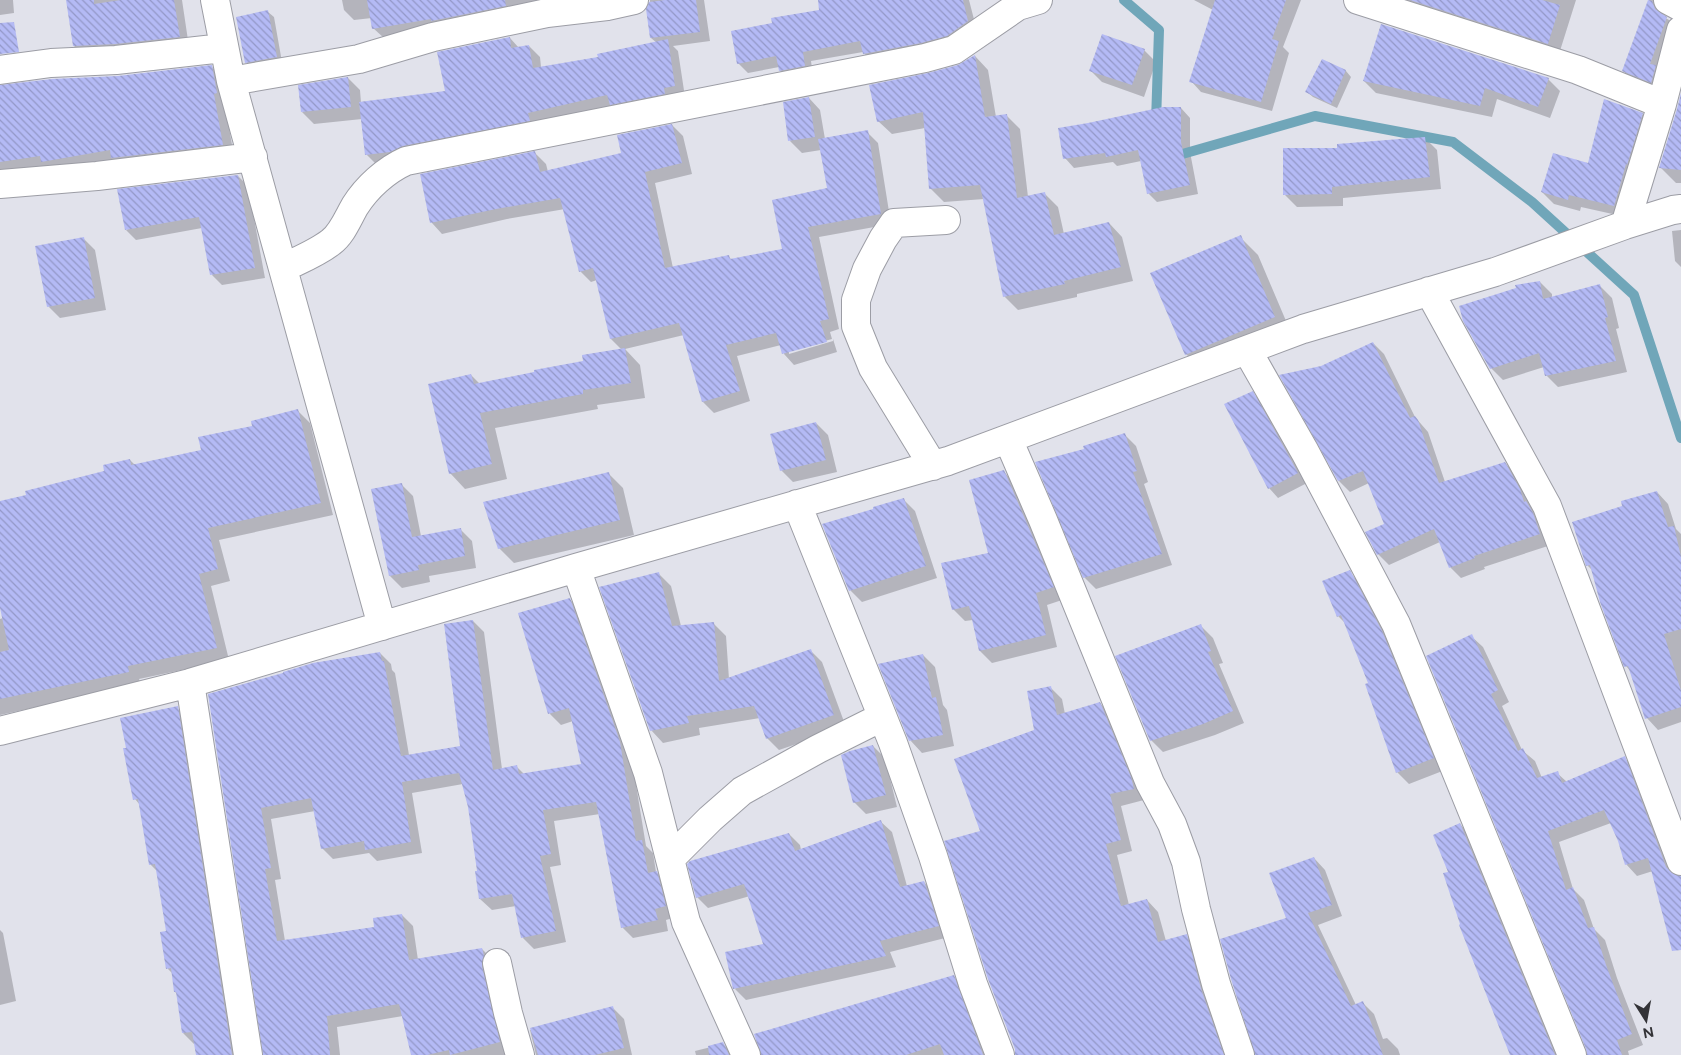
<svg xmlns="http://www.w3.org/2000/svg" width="1681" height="1055" font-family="Figtree,sans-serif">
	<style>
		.shadow { fill: #0003 }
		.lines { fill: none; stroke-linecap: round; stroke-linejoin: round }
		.stream { stroke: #70a6b9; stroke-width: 10 }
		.building { fill: url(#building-back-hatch) }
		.street-casing { stroke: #9c9da5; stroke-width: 30 }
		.street { stroke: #fff; stroke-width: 28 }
	</style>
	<defs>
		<pattern id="building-back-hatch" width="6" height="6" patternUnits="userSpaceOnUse" patternTransform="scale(1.25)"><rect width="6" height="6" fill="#b4baf5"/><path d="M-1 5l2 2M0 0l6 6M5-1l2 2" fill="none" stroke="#9398c7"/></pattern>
	</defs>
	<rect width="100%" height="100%" fill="#e1e2eb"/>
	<!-- shadow -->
	<path class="shadow" d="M0,0H13L14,13L0,15Z
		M67,0H182L189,47L84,56L74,46Z
		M342,0H555L384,38L373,28L372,18L354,20L344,10Z
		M650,0H704L710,41L673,46L678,51L685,97L377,165L366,154L362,119L314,124L302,112L348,78L360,90L361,103L446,92L510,38L519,48L529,46L540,57L541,67L600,58L657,43L651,38Z
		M819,0H969L977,31L873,63L863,52L811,61L813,75L789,80L780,71L779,67L748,73L738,63L773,24L821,11Z
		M1194,0H1301L1283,47L1289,53L1272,111L1201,92L1191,81L1213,10Z
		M1394,0H1576L1559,54Z
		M1649,0H1668L1663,12L1664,17L1669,20L1680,31L1662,93L1634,81L1623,71Z
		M268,12L274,17L282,62L251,68L246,62Z
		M1144,50L1156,62L1144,97L1102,82L1090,70Z
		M975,56L988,70L996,117L1007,116L1020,129L1028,197L1045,194L1058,207L1064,234L1109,223L1122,237L1133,281L1077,294V297L1018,310L1004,296L984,199L944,202L930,188L925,128L892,134L878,121Z
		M1322,60L1346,71L1351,77L1337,108L1313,97L1307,92Z
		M211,66L223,78L225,105L234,156L0,175V86L118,77Z
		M1548,79L1560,91L1550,118L1497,99L1492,117L1376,93L1364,81Z
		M809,98L820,110L825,139L867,132L878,143L891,224L819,237L839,329L830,332L832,339L789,351V354L833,341V339L837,352L794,365L784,354L781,345L737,356L750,401L714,413L703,402L684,335L625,349L640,365L645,398L597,405L598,409L495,428L507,479L465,489L450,473L471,375L480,384L584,362L622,350L611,339L597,280L591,282L580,271L565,209L507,219L442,234L432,223L421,175L535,153L546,164L548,172L623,154L672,125L683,136L692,174L655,183L673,268L729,257L732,260L783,250L828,189L821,150L802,153L790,141L784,103Z
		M1681,98V183H1676L1660,167Z
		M1181,108L1190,118V152L1198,194L1157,202L1148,193L1141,161L1117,166L1113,162L1074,168L1065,158Z
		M1642,114L1654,126L1626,217L1581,207L1580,211L1554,204L1542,192L1589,164Z
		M1425,138L1437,150L1441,189L1343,198V206L1297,207L1285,195L1339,149Z
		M238,176L248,186L265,278L222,285L212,275L202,228L136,240L126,230Z
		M1681,230V267L1675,261L1672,231Z
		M1240,237L1258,255L1292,335L1204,372L1186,354Z
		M83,238L95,250L106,310L60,318L48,306Z
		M1540,282L1552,294V298L1600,286L1612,298L1619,328L1616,329L1627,372L1558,387L1546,375L1544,367L1503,380L1491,368L1517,289Z
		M1373,343L1384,354L1415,417L1428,432L1445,482L1505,463L1516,474L1530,501L1533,509L1537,513L1551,545L1484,567L1485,569L1461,578L1450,567L1440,542L1389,565L1378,554L1385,524L1369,483L1350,492L1339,481L1281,376L1322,368Z
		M1252,393L1262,402L1307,483L1278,498L1269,488Z
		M297,410L310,423L333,515L219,540L230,581L211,586L229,660L139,679L141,684L0,715V619L3,618L0,602V503L106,472L130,460L135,465L202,451L253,427Z
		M816,423L828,435L837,472L793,482L781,470Z
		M1124,434L1136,446L1148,482L1144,484L1172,565L1096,589L1084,577L1085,450Z
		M1004,472L1016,484L1065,599L1047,605L1057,647L992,663L980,651L973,620L965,621L953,609L989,554Z
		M608,473L623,488L634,535L514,563L499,548Z
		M401,484L413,496L421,536L460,529L472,541L476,568L429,576L430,582L402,588L390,576Z
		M1657,492L1668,504L1676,529L1681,534V722L1658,730L1647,718L1631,672L1626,666L1593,571L1587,565L1624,506Z
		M903,499L915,511L937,578L862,602L850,590L875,510Z
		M1349,572L1361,584L1393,644L1445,770L1409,784L1397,772L1369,684L1346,624L1338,616Z
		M659,574L671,586L681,626L714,624L726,636L729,679L810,650L822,662L846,727L779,750L767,738L760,718L699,728L700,735L663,743L651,730Z
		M569,599L581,610L631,754L646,846L653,853L656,872L668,883L676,917L666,920L668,931L633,938L622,927L600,814L554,821L561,865L550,867L566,942L534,949L523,938L516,906L492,910L480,899L478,872L469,807L463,784L412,793L422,853L377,861L369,853L333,859L322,848L315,811L271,819L281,879L275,880L285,941L375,928L402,915L413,926L418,960L482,949L493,960L511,1055H412L403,1016L337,1027L340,1055H264L209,695L380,653L391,664L392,670L395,673L409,755L461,747L473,621L484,632L502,769L516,766L525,775L583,765L573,721L561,725L550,714Z
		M1201,626L1213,638L1223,663L1219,664L1244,723L1215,735L1163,752L1151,740Z
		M1471,636L1483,647L1509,702L1502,706L1522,750L1535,761L1542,778L1557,773L1567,782L1624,758L1636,769L1677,877H1681V919L1653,871L1637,876L1626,864L1619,841L1611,823L1559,842L1573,889L1584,900L1594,929L1605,940L1617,978L1643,1045L1628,1051L1629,1055H1589Z
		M923,655L935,667L943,705L947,710L954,746L922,753L910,740Z
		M1051,688L1062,699L1065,714L1100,703L1111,715L1144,800L1121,806L1132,851L1117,855L1129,905L1147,900L1158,912L1166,941L1186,936L1198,947L1230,1055H1016L981,832L1036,731Z
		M177,708L188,719L241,1055H197L196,1044H194L183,1033L178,995L175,992L173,974L168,969V932L157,871L150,864L140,805L135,799Z
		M873,746L885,758L897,807L866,814L854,802Z
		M880,821L892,832L907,886L924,882L935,894L949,937L890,952L896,967L746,1000L735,989L764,945L750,896L708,908L697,897L789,834L800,845L801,850Z
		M1460,824L1474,839L1563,1055H1511L1462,925L1450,872Z
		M1314,858L1325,870L1342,916L1318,925L1356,1005L1363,1003L1374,1014L1383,1039L1387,1038L1398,1049L1400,1055H1256L1287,919Z
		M0,930L3,933L16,1001L0,1005Z
		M953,976L965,988L990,1055H763Z
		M613,1008L624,1019L632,1055H536L530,1030Z
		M723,1044L734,1055H696L695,1051Z"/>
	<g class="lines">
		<!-- stream -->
		<path class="stream" d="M1124,0L1159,30L1156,122
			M1172,157L1315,116L1453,142L1532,202L1634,295L1681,438"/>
	</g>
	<!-- building -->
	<path class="building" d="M66,0H94V4L121,0H174L180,37L115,44L73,46Z
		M367,0H505L506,6L431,21V19L372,29Z
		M665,0H696L700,32L650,38L646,9L649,2Z
		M818,0H963L968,21L947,36L921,43L863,54L860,41L803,52L805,66L779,71L776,56L737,64L731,31L772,23L771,18L819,10Z
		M1215,0H1286L1272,39L1279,41L1261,102L1189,82Z
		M1410,0H1542L1560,5L1548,44Z
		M1648,0L1652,1L1655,9L1667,17L1650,64L1656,65L1651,83L1622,71Z
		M268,10L277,57L245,63L236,17Z
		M14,22L19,52L0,54V23Z
		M1381,24L1549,78L1538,107L1485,88L1480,106L1363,81Z
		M1102,34L1145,49L1132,85L1089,71Z
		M510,37L511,48L529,45L533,68L598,57L597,54L668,39L675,86L664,88L665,94L610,105L607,95L528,113L530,121L403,146L390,152L365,155L359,102L445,91L437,52Z
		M975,55L985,117L1007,114L1017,198L1045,192L1054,235L1109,222L1121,267L1064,281L1065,284L1003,297L980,185L929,189L923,112L877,122L869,85L928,73L958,65Z
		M1322,59L1346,70L1331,104L1305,92Z
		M212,65L217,93L214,94L223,145L111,158L110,150L41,162L40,156L0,162V85L52,79L118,76Z
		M348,77L351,107L301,112L298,85Z
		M1681,93V170L1659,168L1677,109Z
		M809,97L815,137L788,141L783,102Z
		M1604,99L1643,113L1627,165L1626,164L1614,206L1569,195L1568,200L1541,192L1553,153L1588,163Z
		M1163,107H1181V142L1190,185L1147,194L1138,150L1106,157L1105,153L1063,159L1058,128L1088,123Z
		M672,124L682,163L645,172L665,268L729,255L730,259L782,249L772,200L827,188L818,139L868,130L881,214L808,227L829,319L820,321L827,342L782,354L776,333L726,345L740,391L702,402L679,323L610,339L593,268L579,272L560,198L496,209L430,223L420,174L535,151L540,172L621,153L617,135Z
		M1425,137L1430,177L1332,187V194L1283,195V148H1337V144Z
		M238,175L255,268L210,275L199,217L125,230L117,189Z
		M1241,235L1275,317L1185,355L1150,273Z
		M84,237L95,298L47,307L35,246Z
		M1540,281L1543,299L1600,284L1608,317L1605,318L1616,361L1545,376L1539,353L1490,369L1463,321L1459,306L1516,288L1515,285Z
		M1373,342L1410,418L1415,416L1418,420L1439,483L1505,462L1520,489L1524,502L1526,501L1533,513L1540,534L1474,556L1475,558L1449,568L1434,529L1377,555L1365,532L1384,524L1363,471L1338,481L1279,375L1321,366Z
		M625,348L631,383L583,390V394L480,413L492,464L449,474L428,384L471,374L474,384L534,372V370L583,361L582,355Z
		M1253,391L1298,473L1268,489L1224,404Z
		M298,409L321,503L208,528L218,569L199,574L217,648L128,666L129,672L0,699V652L9,650L0,608V501L26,495L25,491L104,471L103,465L130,459L131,465L201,450L198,437L252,426L251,421Z
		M816,422L826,460L780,471L770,434Z
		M1125,433L1137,471L1133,472L1162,554L1083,578L1035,462L1084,449L1083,446Z
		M1004,470L1054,587L1036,593L1046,635L979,651L969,606L952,610L941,563L988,553L969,480Z
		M609,472L620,520L498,549L483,502Z
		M402,483L412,537L461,528L465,556L418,565L419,570L389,576L371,489Z
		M1657,491L1668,527L1674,526L1681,557V629L1664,634L1681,691V707L1645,719L1628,666L1624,667L1600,602L1590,565L1586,566L1572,522L1622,506L1621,501Z
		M904,498L926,566L849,591L822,524L873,509V507Z
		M1350,570L1382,631L1434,758L1396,773L1365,684L1368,683L1341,615L1337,617L1322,581Z
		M659,572L672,626L714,622L719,681L811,649L834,715L766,739L754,706L687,716L689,723L650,731L599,587Z
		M570,598L620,742L636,841L642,840L648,873L657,871L666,906L655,909L658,920L621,928L596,802L543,810L551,854L540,856L556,931L521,938L512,894L479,899L475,871H477L468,807L459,773L402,782L411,842L365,850L364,841L321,849L311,798L261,808L271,868L265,869L277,941L374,927L373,918L402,914L409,960L482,948L484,956L482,966L500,1042L450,1055L449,1050L427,1055H411L399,1004L327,1016L330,1055H263L208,694L283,673V672L313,663L380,652L382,661H384L401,756L460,746L444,624L473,620L493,770L517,765L519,774L581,764L569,708L548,714L518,613Z
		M1201,624L1211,651L1208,652L1233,711L1203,724L1150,741L1115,656Z
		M1472,634L1498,690L1491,694L1518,751L1523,748L1537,778L1558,771L1562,783L1625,756L1666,867L1672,873L1681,876V950L1672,951L1648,858L1625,865L1618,841L1604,810L1548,831L1566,890L1573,887L1588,928L1594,927L1606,965L1632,1034L1617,1040L1622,1055H1587L1586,1049L1426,656Z
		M923,654L932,698L936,697L943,735L909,741L878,664Z
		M1051,686L1057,715L1100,702L1131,777L1134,789L1110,794L1121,840L1106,844L1121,906L1147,899L1158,942L1187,934L1201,989L1224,1055H1015V1049L988,979L944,841L980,831L954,759L1034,730L1027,691Z
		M178,706L232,1055H196L192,1032L182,1033L176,992H174L171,968L166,969L160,932L166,931L155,864L149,865L138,799L133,800L123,748H126L120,718Z
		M873,745L886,795L853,803L841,755L850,751Z
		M881,820L900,887L924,881L939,926L880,941L886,956L733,989L725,952L763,944L744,884L696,898L687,864L690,861L789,833L795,851Z
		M1460,823L1555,1055H1510L1459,925L1460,924L1443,873L1448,872L1433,835Z
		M1314,857L1332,905L1308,913L1351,1006L1363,1001L1383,1055H1255L1231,979L1220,939L1286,918L1269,873Z
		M954,975L983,1055H944L940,1044L906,1055H761L754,1034Z
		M613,1006L624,1048L595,1055H538L530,1028Z
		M723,1042L729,1055H709L708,1046Z"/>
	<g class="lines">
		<!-- street casing -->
		<g class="street-casing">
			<path id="street" d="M215,0L231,81L382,626
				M1358,0L1578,70L1662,104
				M1668,0L1681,7
				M0,70L51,63L116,60L223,48
				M231,81L359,59L433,37L547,13L607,6L634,0
				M0,184L97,176L253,157
				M1625,225L1662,104L1681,30
				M283,268C299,260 317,253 331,242C342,234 348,218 355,206C367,187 386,170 406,161L925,58L954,50L1018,6L1038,0
				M1429,291L1547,506L1681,861
				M1247,350L1305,452L1396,624L1572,1055
				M1008,439L1043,520L1150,783L1172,824L1186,862L1196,909L1216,984L1240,1055
				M933,466L873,368L856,326V300L867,269L883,239L894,223L946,220
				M797,504L893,743L933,856L973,984L1000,1055
				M576,568L648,773L686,922L746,1055
				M190,683L248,1055
				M0,731L190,683L576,568L948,461L1303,329L1495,272L1625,225L1673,210L1681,209
				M670,859L710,819L742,791L818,749L882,717
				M497,963L508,1013L520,1055"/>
		</g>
		<!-- street -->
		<use href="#street" class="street"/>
	</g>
	<!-- north arrow -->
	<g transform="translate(1646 1020) rotate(169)" stroke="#e1e2eb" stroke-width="4" paint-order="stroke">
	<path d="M0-4L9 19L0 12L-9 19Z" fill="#333337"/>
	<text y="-8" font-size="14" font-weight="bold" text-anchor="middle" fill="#333337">N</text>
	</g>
</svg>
